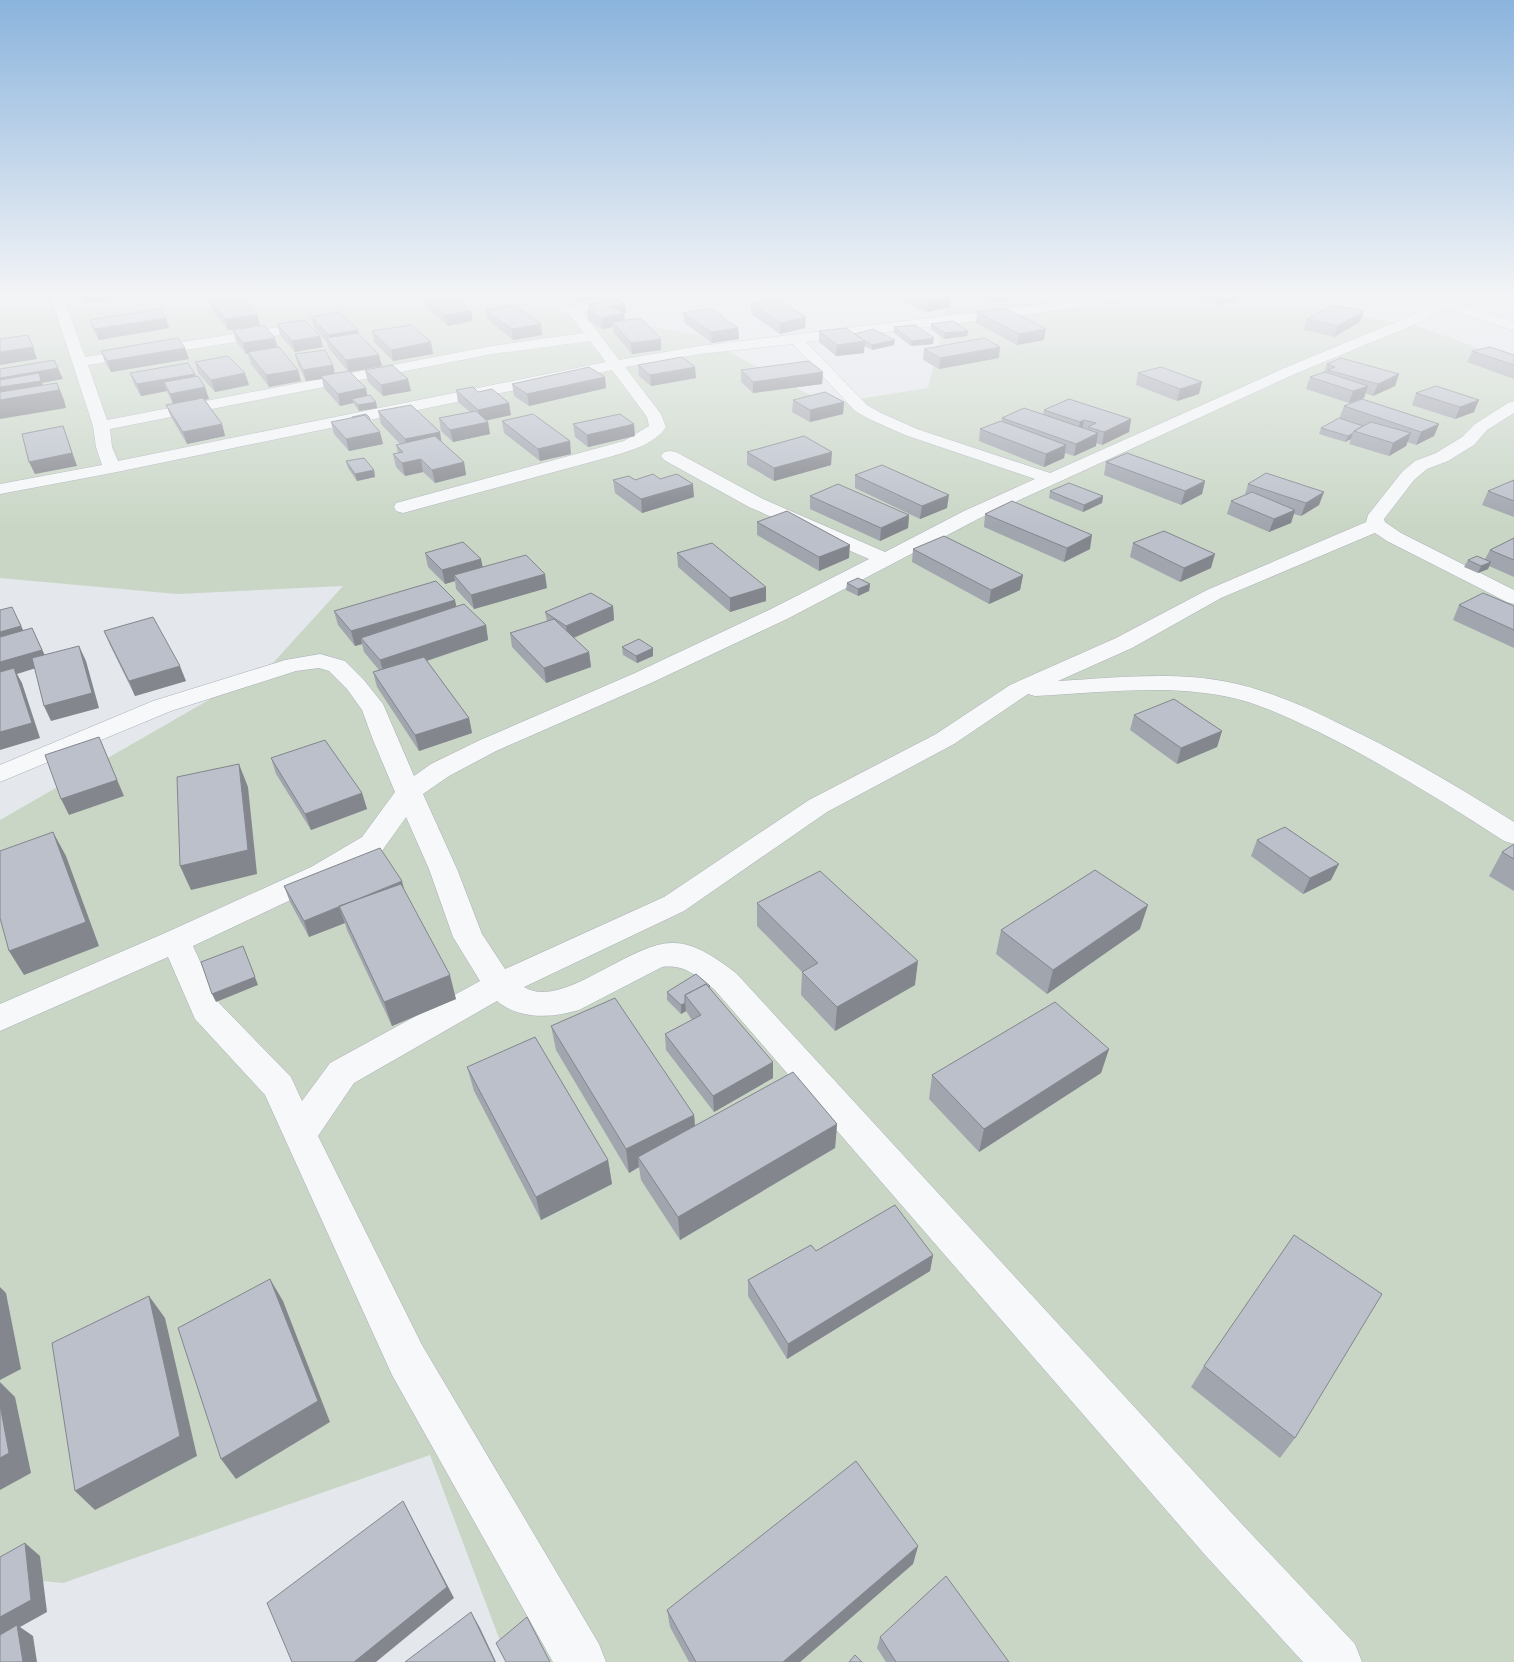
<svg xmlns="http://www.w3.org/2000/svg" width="1514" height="1662" font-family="'Alegreya Sans',sans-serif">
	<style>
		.green { fill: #c9d6c5 }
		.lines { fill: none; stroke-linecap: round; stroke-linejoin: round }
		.minor-casing { stroke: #a9aeb7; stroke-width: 1 }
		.minor { fill: #f7f8fa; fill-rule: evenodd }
		.wall { fill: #a1a5ae }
		.shaded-wall { fill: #83868d }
		.building { fill: #bbc0ca; stroke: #83868d }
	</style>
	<rect width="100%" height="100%" fill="#e4e7ec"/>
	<!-- green -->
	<path class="green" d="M0,294H509L516,301L697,335L827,404L928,388L948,307L1032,294H1248L1423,328L1514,361V1662H508L430,1455L63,1583L0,1577V820L273,663L343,586L177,594L0,578Z"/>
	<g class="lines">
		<!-- minor casing -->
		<g class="minor-casing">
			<path id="minor" d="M50,294H62L85,357L299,324L306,328L299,332L88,365L107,420L492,346L584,333L570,315L529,294H546L580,309L619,360L700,346L1083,299L1105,294H1129L1127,297L1083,307L806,342L867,405L881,413L917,429L1050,473L1287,367L1418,313L1431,303L1413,297L1411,294H1430L1514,322V331L1443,307L1428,319L1297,373L978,519L787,619L651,683L496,751L449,776L423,794L457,869L482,934L505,969L664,897L809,800L936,734L1010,685L1116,638L1207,590L1366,522L1368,515L1402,472L1415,461L1436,453L1462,437L1475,424L1508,403L1514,401V413L1487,430L1474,445L1448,461L1427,469L1414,480L1384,519L1385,522L1401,533L1514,590V604L1507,602L1387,541L1375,533L1221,598L1132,648L1058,681C1114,678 1173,671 1228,682C1268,690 1306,707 1342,725C1402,753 1458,787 1514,822V844L1504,841C1444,802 1383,764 1319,732C1289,718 1257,702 1224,696C1162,684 1097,693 1035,696L1028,694L954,744L827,812L684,911L524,987C562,1011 630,941 674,943C696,943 720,961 736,973L1240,1522L1355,1644L1362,1662H1303L1206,1556L714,989C696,976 685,964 662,967L579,1010C552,1018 520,1020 497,1001L354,1083L318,1136L422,1345L599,1644L606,1662H553L392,1375L265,1095L195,1019L168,957L0,1031V1004L165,933L311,867L362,837L395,792L373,740L362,710L347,689L329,671L319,668L296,671L171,711L0,782V765L153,701L285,660L320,654L345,661L363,679L383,704L414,776L431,764L478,741L635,673L771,609L869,559L749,507L664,460L661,456L664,452L670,451L676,452L763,499L885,552L964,511L1035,479L905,435L869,419L855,411L793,344L700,354L625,367L661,414L666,427C655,444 632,450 613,456L403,513L396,511L394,507L396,503L624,441L649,426L647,417L612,370L112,473L0,494V484L102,465L96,447L93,426ZM590,341L606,362L118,461L112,447L110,429L492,354ZM406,817L429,869L453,937L480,981L330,1063L302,1101L291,1077L219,1003L193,946L331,881L382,851Z
				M651,294H683L677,298L587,312L580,308L587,304Z"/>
		</g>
		<!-- minor -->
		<use href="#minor" class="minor"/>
	</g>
	<!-- wall -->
	<path class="wall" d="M80,294H139L85,303Z
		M565,294H606V297L575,302L565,296Z
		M899,294H946L950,307L927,312L898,299Z
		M968,294H1012V299L991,303Z
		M1185,294H1237L1236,300L1220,305Z
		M423,297L473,321L448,326L425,307Z
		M210,301L260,325L228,330L213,311Z
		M625,303L626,313L624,314L625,320L661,339V350L632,354L614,333L613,327L603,329L588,321L587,310H589V305Z
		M751,303L805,328L780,334L751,314Z
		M486,310L541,324L542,335L513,340L488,320Z
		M1364,311L1360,322L1334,337L1304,330L1307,319Z
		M977,312L1046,329L1044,340L1017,345L976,323Z
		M683,313L738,328L739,339L712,343L684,323Z
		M311,317L358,330L359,334L382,366L350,372L367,395L376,402L377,408L359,411L353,403L340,406L324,388L322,379L306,381L298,365L295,354L335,373L348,371L329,349L327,342L314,328Z
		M90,320L169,328L99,340L94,331Z
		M277,324L320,336L323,347L295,352L280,335Z
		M931,324L967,336L944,339L931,329Z
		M894,327L933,344L911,346L894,333Z
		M233,330L278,347L298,370L301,381L269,387L251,364L248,354H246L236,341Z
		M372,331L431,342L433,354L393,361L374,342Z
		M819,331L854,334L894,345L872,350L864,346V353L836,356L819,342Z
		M924,349L999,358L939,369L923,360Z
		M101,351L189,359L111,372L105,362Z
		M1472,351L1514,355V379L1467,362Z
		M195,362L249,385L215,392L198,373Z
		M1327,364L1399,374L1395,386L1373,396L1365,393L1364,398L1349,403L1306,389L1310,377L1324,372Z
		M638,365L696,378L651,386L639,376Z
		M365,370L411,391L383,396L368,382Z
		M741,370L823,372L822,384L753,393L741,382Z
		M130,373L195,374L209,399L205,400L222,424L225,436L187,444L171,417L166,405L173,404L167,391L141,396L134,384Z
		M1138,373L1199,394L1177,401L1136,385Z
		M512,384L606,388L529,406L514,396Z
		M456,390L478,392L511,415L486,420L488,422L490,434L453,442L441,431L439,418L470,412L458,402Z
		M1416,393L1474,412L1455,419L1412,405Z
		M793,400L844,402L843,414L810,422L792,412Z
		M1344,406L1439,424L1434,436L1416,445L1407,442L1406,446L1389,456L1349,444L1351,439L1345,442L1319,434L1321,428L1339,419Z
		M1044,410L1131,419L1129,432L1102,445L1096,443V446L1074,456L1065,453L1064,458L1044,467L979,441L980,429L1002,421V418L1043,415Z
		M378,411L442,442L464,462L466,475L435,483L423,472L405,476L396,467L393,454L398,453L396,445L400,444L381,424Z
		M370,418L371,421L380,432L383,444L349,451L334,434L331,422Z
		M502,421L571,454L540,461L504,433Z
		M573,424L635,436L588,447L575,437Z
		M747,452L831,465L774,481L747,465Z
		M346,461L374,470L375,477L357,481L348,468Z
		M1106,462L1205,481L1202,494L1181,505L1104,475Z
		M855,475L947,508L920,519L855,488Z
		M660,479L694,497L642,513L615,493L613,480Z
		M1514,480V517L1482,505L1488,491Z
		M1248,484L1319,505L1301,516L1294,514L1291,523L1269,532L1227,514L1231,501L1245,495Z
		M1050,491L1103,496L1102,503L1083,512L1049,498Z
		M810,496L909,515L908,528L880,541L810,509Z
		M985,514L1090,549L1064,562L984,527Z
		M757,522L849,558L819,571L757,535Z
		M1514,538V577L1489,566L1488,569L1478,573L1464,567L1468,560L1485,559L1490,550Z
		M1133,543L1211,568L1180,582L1130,557Z
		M913,549L1023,575L1020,590L989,604L912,562Z
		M425,553L483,567L547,588L474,609L456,589L455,581L445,584L428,567Z
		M677,553L766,587V601L730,612L678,567Z
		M847,583L870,584L869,591L858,596L846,590Z
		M1459,605L1514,606V648L1453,620Z
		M613,606L614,620L574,638L589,652L591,667L546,683L512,647L510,633L547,621L545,612Z
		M456,607L486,625L488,640L427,661L469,718L472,733L419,751L377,687L373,672L379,670L364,652L362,644L355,646L338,625L334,611Z
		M104,631L186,681L135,696L110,645Z
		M622,647L653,648V656L637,663L623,655Z
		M1134,715L1222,731L1217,747L1177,764L1130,730Z
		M271,758L362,793L367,809L311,830L276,774Z
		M1257,840L1331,880L1303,894L1251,856Z
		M1514,844V891L1489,876L1502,852Z
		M284,886L405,891L456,999L392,1026L347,930L345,923L309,937L290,902Z
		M757,903L915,985L835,1031L801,995L802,972L757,926Z
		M1140,929L1047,994L996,954L1001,930Z
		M710,986V988L773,1078L714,1112L666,1050L665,1034L692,1020L686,1011L681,1014L667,1000V992Z
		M551,1026L694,1115L695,1125L837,1124L835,1148L680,1240L641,1180L639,1167L629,1173L556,1050Z
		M1109,1049L1101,1073L979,1152L929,1099L932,1075Z
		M467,1067L608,1160L612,1184L541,1220L474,1091Z
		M816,1251L933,1255L930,1271L787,1359L748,1296V1280Z
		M1204,1366L1295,1438L1280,1458L1191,1387Z
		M918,1546L913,1564L800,1662H689L670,1627L667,1610Z
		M880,1637L1009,1662H886L877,1648Z"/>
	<!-- shaded-wall -->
	<path class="shaded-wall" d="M82,294H139L85,303Z
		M574,294H606V297L575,302Z
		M992,294H1012V299L991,303Z
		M1222,294H1237L1236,300L1220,305Z
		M951,296L950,307L927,312L928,301Z
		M625,303L626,313L624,314L625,324L613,322V327L603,329L602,318L609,306Z
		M471,311L473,321L448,326L446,315Z
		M1364,311L1360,322L1334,337L1338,326Z
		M257,314L260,325L228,330L225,319Z
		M806,317L805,328L780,334V323Z
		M166,318L169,328L99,340L95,329Z
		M541,324L542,335L513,340L512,329Z
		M738,328L739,339L712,343L711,332Z
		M1046,329L1044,340L1017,345L1019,334Z
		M358,330L361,341L331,344L329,335Z
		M968,331L967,336L944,339L945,333Z
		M320,336L323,347L295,352L292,341Z
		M275,338L278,349L248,352V354H246L243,343Z
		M934,338L933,344L911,346L912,341Z
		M661,339V350L632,354L631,343Z
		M895,340L894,345L872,350V345Z
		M865,341L864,353L836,356L837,345Z
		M431,342L433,354L393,361L391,350Z
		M33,347L37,359L0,365V352Z
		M1000,347L999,358L939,369L940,358Z
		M185,348L189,359L111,372L107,361Z
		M379,355L382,366L349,372L346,360Z
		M333,365L336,377L321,376L322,379L306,381L303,370Z
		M695,367L696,378L651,386L650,375Z
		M58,368L63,379L42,383L45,392L57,383L64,400L66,408L0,419V378Z
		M298,370L301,381L269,387L266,375Z
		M823,372L822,384L753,393V382Z
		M245,373L249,385L215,392L211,380Z
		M195,374L199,385L164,382L167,391L141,396L137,384Z
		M1399,374L1395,386L1373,396L1378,384Z
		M605,377L606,388L529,406L527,394Z
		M408,379L411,391L383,396L381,385Z
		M1202,382L1199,394L1177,401L1180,389Z
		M1368,386L1364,398L1349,403L1353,391Z
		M205,387L209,399L174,406L170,394Z
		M366,388L368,400L352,399L353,403L340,406L338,394Z
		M1479,400L1474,412L1455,419L1460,407Z
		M376,402L377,408L359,411L358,405Z
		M844,402L843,414L810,422V410Z
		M509,403L511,415L480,422L478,410Z
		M1131,419L1129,432L1102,445L1104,432Z
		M1084,420L1082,432L1077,434L1080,422Z
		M488,422L490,434L453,442L450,430Z
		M222,424L225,436L187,444L183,432Z
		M634,424L635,436L588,447L587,435Z
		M1439,424L1434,436L1416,445L1421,432Z
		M63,426L77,466L35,474L29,462Z
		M380,432L383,444L349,451L346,439Z
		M440,432L442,444L408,452L405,439Z
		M1098,433L1096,446L1074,456L1076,444Z
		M1353,433L1351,439L1345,442L1348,436Z
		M1411,433L1406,446L1389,456L1393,443Z
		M570,441L571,454L540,461L538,449Z
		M1066,445L1064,458L1044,467L1046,454Z
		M832,452L831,465L774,481V468Z
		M421,459L423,472L405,476L402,463Z
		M464,462L466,475L435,483L432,470Z
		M374,470L375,477L357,481L355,474Z
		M1205,481L1202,494L1181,505L1185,491Z
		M693,484L694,497L642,513L641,499Z
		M1324,492L1319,505L1301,516L1306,503Z
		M949,495L947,508L920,519L922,506Z
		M1103,496L1102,503L1083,512L1084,505Z
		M1295,510L1291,523L1269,532L1274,519Z
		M909,515L908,528L880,541L881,528Z
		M1092,535L1090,549L1064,562L1067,548Z
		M850,545L849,558L819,571V557Z
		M1215,554L1211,568L1180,582L1184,568Z
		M481,559L484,573L454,575L455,581L445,584L442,570Z
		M1491,562L1488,569L1478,573L1481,566Z
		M545,574L547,588L474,609L471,595Z
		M1023,575L1020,590L989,604L991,590Z
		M870,584L869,591L858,596V589Z
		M766,587V601L730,612V598Z
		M455,600L458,614L361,638L362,644L355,646L351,631Z
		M613,606L614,620L568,640L566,626Z
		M19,621L28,641L0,649V632Z
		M486,625L488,640L384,675L380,660Z
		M32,628L49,664L17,674L22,683L40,738L0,750V662Z
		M79,646L86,661L99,708L51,721L44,706Z
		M653,648V656L637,663L636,656Z
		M589,652L591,667L546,683L544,668Z
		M180,666L186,681L135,696L129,681Z
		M469,718L472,733L419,751L415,735Z
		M1222,731L1217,747L1177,764L1181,748Z
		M99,737L124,796L69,815L61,799Z
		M239,764L248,787L257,874L191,890L180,866Z
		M362,793L367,809L311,830L305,814Z
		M53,832L66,856L99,946L24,975L9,951Z
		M1339,864L1331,880L1303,894L1310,878Z
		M402,881L406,897L339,907Z
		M1148,905L1140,929L1047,994L1053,970Z
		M339,907L345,923L309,937L304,921Z
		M243,946L258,985L216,1002L212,994Z
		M918,961L915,985L835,1031L837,1007Z
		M450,975L456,999L392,1026L384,1002Z
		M685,1003L686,1011L681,1014V1005Z
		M1109,1049L1101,1073L979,1152L984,1129Z
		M773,1062V1078L714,1112L713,1096Z
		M694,1115L696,1139L638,1157L639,1167L629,1173L626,1149Z
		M837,1124L835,1148L680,1240L678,1217Z
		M608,1160L612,1184L541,1220L536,1197Z
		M933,1255L930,1271L787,1359L788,1344Z
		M270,1279L283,1301L330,1422L236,1479L221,1459Z
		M0,1287L6,1293L21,1369L0,1380Z
		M149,1296L165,1318L197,1456L95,1510L75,1491Z
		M0,1382L15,1397L31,1473L0,1490Z
		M403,1501L454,1598L376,1662H354Z
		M25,1543L40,1556L47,1612L20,1627L33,1636L37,1662H23L0,1638V1617Z
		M918,1546L913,1564L800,1662H783Z
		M471,1612L480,1628L496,1662H495Z"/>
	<!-- building -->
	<path class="building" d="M439,294H449L471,311L446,315L423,297Z
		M912,294H946L951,296L928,301Z
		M241,296L257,314L225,319L210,301Z
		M617,299L625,303L609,306L624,313L602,318L587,310L596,308L589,305Z
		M778,299L806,317L780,323L751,303Z
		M514,305L541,324L512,329L486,310Z
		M1334,305L1364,311L1338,326L1307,319Z
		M710,308L738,328L711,332L683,313Z
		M1004,308L1046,329L1019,334L977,312Z
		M160,309L166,318L95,329L90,320Z
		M339,312L358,330L329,335L311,317Z
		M641,318L661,339L631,343L613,322Z
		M304,320L320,336L292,341L277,324Z
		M953,321L968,331L945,333L931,324Z
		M264,325L275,338L243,343L233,330Z
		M411,325L431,342L391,350L372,331Z
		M915,325L934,338L912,341L894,327Z
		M846,328L865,341L837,345L819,331Z
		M873,329L895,340L872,345L862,339L854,334Z
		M358,333L379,355L346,360L326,338Z
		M28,335L33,347L0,352V339Z
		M178,338L185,348L107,361L101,351Z
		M984,338L1000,347L940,358L924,349Z
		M279,347L298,370L266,375L248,352Z
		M1490,347L1514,355V365L1472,351Z
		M325,350L333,365L303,370L295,354Z
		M228,356L245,373L211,380L195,362Z
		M682,357L695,367L650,375L638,365Z
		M1341,358L1399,374L1378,384L1328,370L1335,367L1327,364Z
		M54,360L58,368L0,378V369Z
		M809,361L823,372L753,382L741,370Z
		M188,363L195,374L137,384L130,373Z
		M392,365L408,379L381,385L365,370Z
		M589,367L605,377L527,394L512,384Z
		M1161,367L1202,382L1180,389L1138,373Z
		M349,371L366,388L338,394L321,376Z
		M1325,372L1368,386L1353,391L1310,377Z
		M39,373L41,381L0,387V380Z
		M198,376L205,387L170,394L164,382Z
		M57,383L59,390L0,400V392Z
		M1436,386L1479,400L1460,407L1416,393Z
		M473,387L478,392L492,389L509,403L478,410L456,390Z
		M825,392L844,402L810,410L793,400Z
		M370,395L376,402L358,405L352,399Z
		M203,398L222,424L183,432L166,405Z
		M1069,399L1131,419L1104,432L1088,427L1096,423L1084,420L1080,422L1044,410Z
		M1362,399L1439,424L1421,432L1344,406Z
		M411,405L440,432L405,439L378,411Z
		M1024,408L1098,433L1076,444L1002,418Z
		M476,411L488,422L450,430L439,418Z
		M366,414L370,418L368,419L365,415L352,418V417Z
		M533,414L570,441L538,449L502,421Z
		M620,414L634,424L587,435L573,424Z
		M365,415L380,432L346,439L331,422Z
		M1339,418L1363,426L1354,431L1353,433L1348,436L1321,428Z
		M1001,421L1066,445L1046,454L980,429Z
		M1371,422L1411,433L1393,443L1354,431Z
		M63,426L72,453L29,462L22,434Z
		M435,436L464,462L432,470L421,459L402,463L393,454L403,452L396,445Z
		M804,436L832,452L774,468L747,452Z
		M1127,453L1205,481L1185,491L1106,462Z
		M364,458L374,470L355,474L346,461Z
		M882,465L949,495L922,506L855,475Z
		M1266,473L1324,492L1306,503L1248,484Z
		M653,474L660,479L677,474L693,484L641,499L613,480L629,476L635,480Z
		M1514,480V501L1488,491Z
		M1069,483L1103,496L1084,505L1050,491Z
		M838,484L909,515L881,528L810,496Z
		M1252,492L1295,510L1274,519L1231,501Z
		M1012,501L1092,535L1067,548L985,514Z
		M787,511L850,545L819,557L757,522Z
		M1164,531L1215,554L1184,568L1133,543Z
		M944,536L1023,575L991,590L913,549Z
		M1514,538V560L1490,550Z
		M463,542L481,559L442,570L425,553Z
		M712,543L766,587L730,598L677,553Z
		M526,555L545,574L471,595L454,575Z
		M1477,556L1491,562L1481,566L1468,560Z
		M858,578L870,584L858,589L847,583Z
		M436,581L455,600L351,631L334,611Z
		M591,593L613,606L566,626L545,612Z
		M1483,593L1514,606V630L1459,605Z
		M464,604L486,625L380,660L361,638Z
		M12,607L21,626L0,632V610Z
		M153,617L180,666L129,681L104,631Z
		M554,619L589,652L544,668L510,633Z
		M32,628L42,650L0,662V637Z
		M639,639L653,648L636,656L622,647Z
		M79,646L92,693L44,706L32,658Z
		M424,657L469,718L415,735L373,672Z
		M14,668L32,723L0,732V672Z
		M1174,699L1222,731L1181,748L1134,715Z
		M99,737L117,780L61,799L45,755Z
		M325,740L362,793L305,814L271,758Z
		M239,764L248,850L180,866L177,777Z
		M1285,827L1339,864L1310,878L1257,840Z
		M53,832L86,922L9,951L0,918V851Z
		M1514,844V859L1502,852Z
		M380,848L402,881L304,921L284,886Z
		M1095,870L1148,905L1053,970L1001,930Z
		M820,871L918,961L837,1007L802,972L818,963L757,903Z
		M401,884L450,975L384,1002L339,906Z
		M243,946L255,977L212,994L201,962Z
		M696,974L710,986L709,987L706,984L685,995V1003L681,1005L667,992Z
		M706,984L773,1062L713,1096L665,1034L701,1015L685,995Z
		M615,998L694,1115L626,1149L551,1026Z
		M1055,1002L1109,1049L984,1129L932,1075Z
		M535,1037L608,1160L536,1197L467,1067Z
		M793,1072L837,1124L678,1217L638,1157Z
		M895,1205L933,1255L788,1344L748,1280L811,1245L816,1251Z
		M1294,1235L1382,1294L1295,1438L1204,1366Z
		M270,1279L318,1401L221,1459L178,1328Z
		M149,1296L180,1436L75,1491L52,1343Z
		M0,1405L9,1453L0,1458Z
		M856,1461L918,1546L783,1662H696L667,1610Z
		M403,1501L447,1587L354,1662H292L267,1603Z
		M25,1543L31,1600L0,1617V1557Z
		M946,1576L1009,1662H896L880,1637Z
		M471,1612L495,1662H405Z
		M527,1617L550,1662H506L496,1643Z
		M17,1625L23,1662H0V1635Z
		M855,1655L862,1662H849Z"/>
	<!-- sky -->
	<linearGradient id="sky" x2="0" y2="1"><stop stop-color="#8bb4dd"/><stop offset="0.56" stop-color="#f3f4f6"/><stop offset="1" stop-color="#f3f4f6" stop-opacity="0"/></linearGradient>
	<rect width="1514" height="527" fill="url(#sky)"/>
</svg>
